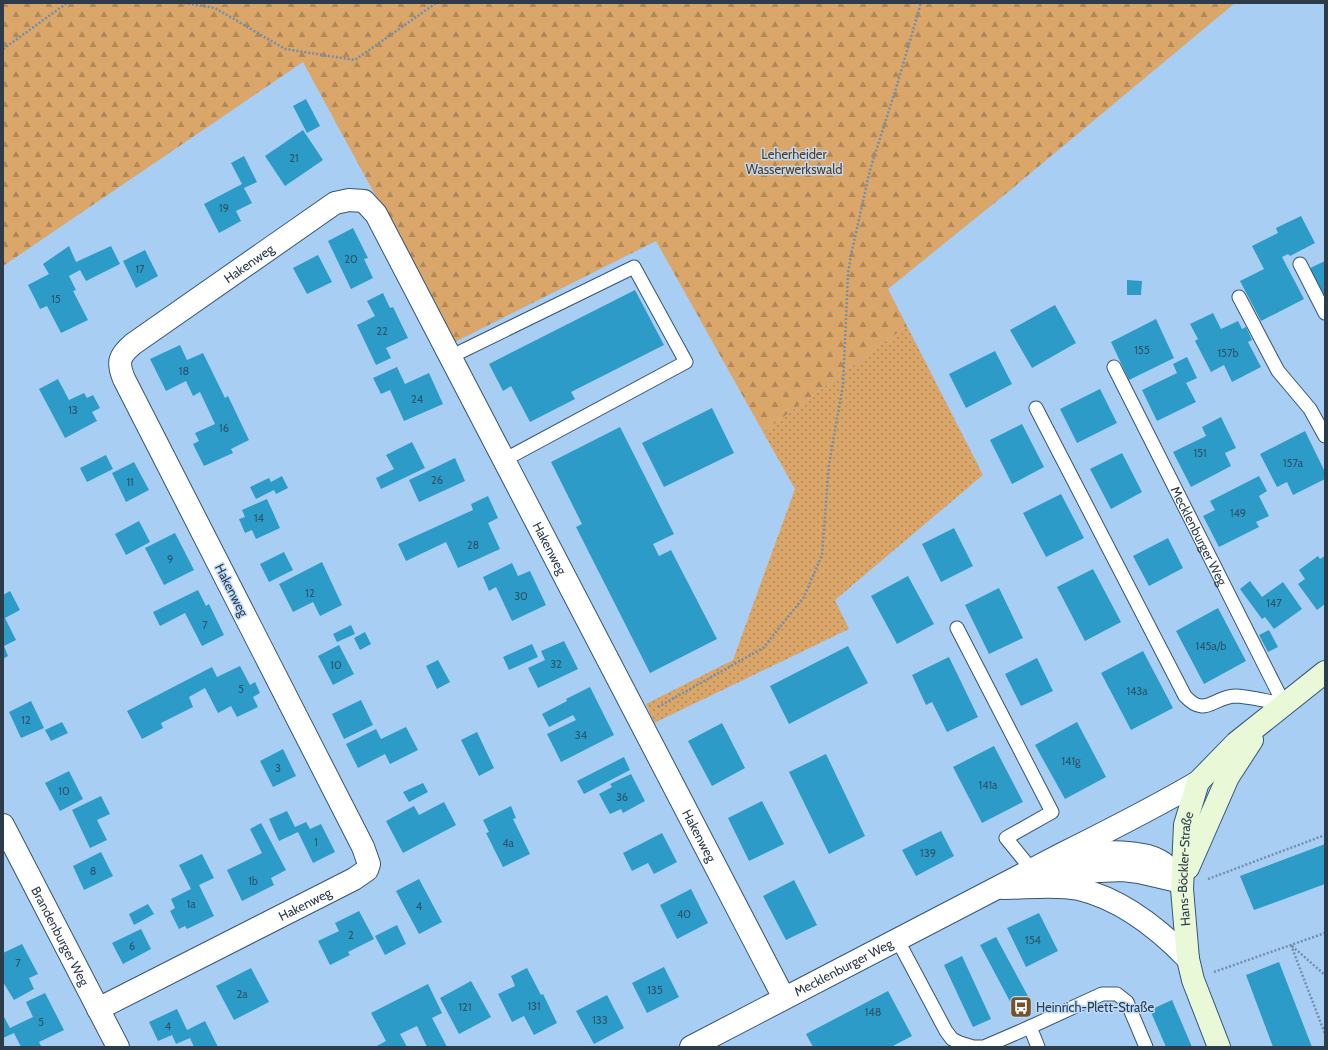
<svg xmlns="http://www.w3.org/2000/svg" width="1328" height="1050" font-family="Cabin,sans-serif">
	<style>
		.grass { fill: url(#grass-dots) }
		.forest { fill: url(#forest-firs) }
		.building { fill: #2c9bc7 }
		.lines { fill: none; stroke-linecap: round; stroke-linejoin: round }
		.lane-casing { stroke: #355576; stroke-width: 15 }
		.street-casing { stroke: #355576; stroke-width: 24 }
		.secondary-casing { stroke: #355576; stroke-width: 24 }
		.path { stroke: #738eaa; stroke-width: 2.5; stroke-dasharray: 2 2; stroke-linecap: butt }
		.lane { stroke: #fff; stroke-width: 13 }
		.street { stroke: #fff; stroke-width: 22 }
		.secondary { stroke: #e9f9d8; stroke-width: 22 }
		.labels { text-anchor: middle; stroke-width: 3; stroke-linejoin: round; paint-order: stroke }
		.number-label { font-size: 11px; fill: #2d546a }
		.park-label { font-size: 13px; fill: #5b3c13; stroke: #bddaf9 }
		.street-label { font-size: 13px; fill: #2d3c4b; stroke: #bddaf9 }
		.poi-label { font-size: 13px; fill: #2d3c4b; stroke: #bddaf9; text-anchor: start }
	</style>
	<defs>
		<pattern id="grass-dots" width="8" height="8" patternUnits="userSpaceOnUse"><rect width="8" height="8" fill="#daa66a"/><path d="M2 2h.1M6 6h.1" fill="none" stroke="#b18859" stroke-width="1.8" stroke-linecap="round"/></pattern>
		<pattern id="forest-firs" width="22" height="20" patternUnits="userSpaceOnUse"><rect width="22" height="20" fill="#daa66a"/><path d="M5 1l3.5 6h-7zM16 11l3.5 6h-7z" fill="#b18859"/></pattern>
	</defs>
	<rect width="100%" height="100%" fill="#a9cef4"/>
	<!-- grass -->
	<path class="grass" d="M907,326L983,475L835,600L849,629L654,723L646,704L733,660L795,489L763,432Z"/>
	<!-- forest -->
	<path class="forest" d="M3,3H1235L1008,192L888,289L907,326L763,432L656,241L455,342L303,62L3,266Z"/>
	<!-- building -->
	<path class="building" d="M306,99L320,126L307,133L293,106Z
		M303,130L323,160L285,186L265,156Z
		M244,156L257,182L244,188L252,203L236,211L241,221L219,233L204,204L242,184L231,163Z
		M1301,216L1315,243L1290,256L1288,254L1282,257L1304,299L1261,321L1240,281L1264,269L1252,246L1278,233L1276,228Z
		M353,228L368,258L364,259L373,278L351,289L328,241Z
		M69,246L76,262L111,246L120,264L86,281L80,270L69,276L76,290L73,291L88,320L61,333L47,306L40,309L28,285L49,274L43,264Z
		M145,250L158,276L136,288L123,261Z
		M318,255L332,282L307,294L293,268Z
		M1325,261V304L1308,269Z
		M1127,280L1142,281L1141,295H1127Z
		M635,290L664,345L571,392L575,399L530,422L511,386L503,391L489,364Z
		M383,293L390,308L393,307L408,338L386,348L391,358L376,365L357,325L375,316L367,301Z
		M1055,305L1076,343L1032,368L1010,330Z
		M1213,313L1221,329L1238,321L1242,329L1246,327L1252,340L1248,342L1261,367L1232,382L1224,365L1211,372L1195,341L1198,339L1190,324Z
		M1156,319L1174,358L1129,380L1111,342Z
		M180,345L187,360L203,353L225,398L228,396L249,440L231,449L233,453L204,466L193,444L199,441L195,433L215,424L200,392L193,396L186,381L166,391L150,359Z
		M995,351L1012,384L966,408L949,374Z
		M1187,357L1197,378L1186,383L1196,402L1157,421L1142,390L1177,373L1173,364Z
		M397,367L405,384L429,373L443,404L404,421L390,390L381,394L373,378Z
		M58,379L69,400L84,393L87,398L93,395L100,408L92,412L97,421L65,438L39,389Z
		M1100,389L1117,423L1077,443L1060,409Z
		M712,408L734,453L664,487L642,443Z
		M1221,417L1236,448L1225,453L1231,466L1191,487L1173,452L1206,436L1202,427Z
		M1022,424L1044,467L1012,484L990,440Z
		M620,427L674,534L653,544L659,556L671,550L717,639L650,673L576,527L582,524L551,462Z
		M1305,431L1325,472V479L1293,495L1287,482L1277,487L1260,454Z
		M412,442L425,468L381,489L376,478L394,469L386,455Z
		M1122,453L1142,492L1111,509L1090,469Z
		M106,455L113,469L87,482L80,468Z
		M455,458L465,481L419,502L409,480Z
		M134,462L149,490L126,502L112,473Z
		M282,476L288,488L276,494L274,490L256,499L250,487L269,478L271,482Z
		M1259,476L1267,491L1259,496L1269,516L1256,522L1259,527L1219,547L1203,516L1215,510L1210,501Z
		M1061,494L1084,538L1046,557L1023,513Z
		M488,496L498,518L488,523L500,549L458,568L446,542L406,561L398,544L473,510L471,504Z
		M267,499L280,528L256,539L252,530L245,533L239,519L245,517L242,510Z
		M139,521L150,542L126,555L115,534Z
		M954,528L973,566L941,582L922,544Z
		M175,533L194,570L164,585L145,548Z
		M1168,538L1183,568L1149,586L1133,556Z
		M284,552L293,570L269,582L260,564Z
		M1318,556L1320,559L1325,556V604L1317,610L1298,584L1305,579L1299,570Z
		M322,562L342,605L320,616L313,602L293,612L279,584Z
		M512,563L518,576L530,571L546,605L512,621L496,587L489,591L483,577Z
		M1093,569L1121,622L1085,641L1057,587Z
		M908,576L934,624L897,644L871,596Z
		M1250,581L1262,597L1283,582L1302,609L1274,629L1265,617L1262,619L1240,589Z
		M999,588L1023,638L989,654L965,605Z
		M198,590L206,606L209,604L224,635L202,646L185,613L160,626L153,612Z
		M10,591L20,610L5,618L16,640L4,646L8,656L3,659V595Z
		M1218,608L1246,661L1204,684L1176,631Z
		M351,625L355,634L337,642L333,634Z
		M1269,630L1278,647L1268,652L1259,635Z
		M365,632L371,644L360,650L354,638Z
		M564,641L578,669L538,688L528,668L545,660L541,651Z
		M532,644L538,657L509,670L503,657Z
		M339,645L354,674L333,685L318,656Z
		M848,646L868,683L789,724L770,686Z
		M1143,651L1173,708L1131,730L1101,673Z
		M949,657L978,717L947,732L932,702L926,705L912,675Z
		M1037,658L1053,691L1021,706L1005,674Z
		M438,660L450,682L437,689L426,666Z
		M240,666L250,685L255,682L260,693L253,697L258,707L237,717L231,706L218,713L205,688L189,697L193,707L161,723L163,728L142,739L127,711L212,667L217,677Z
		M590,687L614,735L561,762L547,734L576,720L573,715L549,727L542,714L567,701L566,699Z
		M361,700L373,725L344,739L332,714Z
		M31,701L44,728L21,738L9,712Z
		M62,722L68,733L51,741L45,730Z
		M1077,722L1106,777L1065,799L1035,745Z
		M722,723L745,768L712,786L688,741Z
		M406,727L418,750L390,764L385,754L358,768L346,744L376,729L381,739Z
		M477,732L494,768L479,776L461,740Z
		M994,746L1023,802L982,823L953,767Z
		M283,749L296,776L273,787L260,761Z
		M826,754L865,836L829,854L789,772Z
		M624,757L630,770L584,794L577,781Z
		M69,771L83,799L60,811L45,783Z
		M631,774L645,801L623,813L621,809L610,814L599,794L612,787L610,784Z
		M423,783L428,792L409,802L403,792Z
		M101,796L110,814L97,820L107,840L90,848L72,810Z
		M762,801L784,844L749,861L728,818Z
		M444,802L456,825L403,853L386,821L414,806L419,815Z
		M511,806L516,818L513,819L530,854L503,867L486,833L489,832L483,820Z
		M287,811L295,827L306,822L310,829L321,824L335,852L313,863L298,832L279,841L269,819Z
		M261,823L286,870L271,878L274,885L242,901L227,870L262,853L250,829Z
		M941,831L954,856L916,876L902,850Z
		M662,833L677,862L654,874L648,863L632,871L623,853Z
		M1325,844V884L1254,910L1240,876Z
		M101,852L113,876L84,890L73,866Z
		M202,854L214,878L199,885L214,916L187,929L185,926L179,929L170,911L175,908L171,899L191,889L179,865Z
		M419,879L442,922L419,934L396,891Z
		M794,880L817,925L786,940L763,896Z
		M691,889L708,923L677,939L660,905Z
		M148,904L154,914L134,925L129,914Z
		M359,911L374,939L348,952L350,955L330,965L318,941L339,931L335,923Z
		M1039,913L1058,951L1026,967L1007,928Z
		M397,925L406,944L385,955L375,936Z
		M141,929L151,949L123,964L112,943Z
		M996,937L1030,1000L1014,1009L980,945Z
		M22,944L38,974L29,978L34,989L14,1000L3,982V953Z
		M962,956L991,1019L973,1027L944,965Z
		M1279,962L1291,993L1312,1047H1273L1246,975Z
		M664,967L679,997L647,1013L632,983Z
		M251,968L269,1002L234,1020L216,986Z
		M527,968L541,995L543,994L557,1023L534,1035L524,1016L512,1022L498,994L515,986L511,976Z
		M471,981L491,1017L459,1034L440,998Z
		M428,984L442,1013L432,1018L447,1047H427L417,1026L400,1034L407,1047H375L386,1041L371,1013Z
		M888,991L912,1036L891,1047H813L806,1034Z
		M45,993L64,1030L39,1042L41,1046L40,1047H21L14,1033L3,1038V1015L10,1028L33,1017L26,1002Z
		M607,995L624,1028L594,1044L576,1011Z
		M1172,1000L1192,1047H1166L1150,1010Z
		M177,1009L187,1030L205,1021L218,1047H194L190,1038L176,1044L172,1035L158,1041L149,1022Z"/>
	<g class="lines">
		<!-- lane casing -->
		<g class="lane-casing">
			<g id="lane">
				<path d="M1300,264L1325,313"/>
				<path d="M1239,297L1278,371L1310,409L1325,436"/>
				<path d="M450,357L634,267L686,362L504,460"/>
				<path id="s1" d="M1114,367L1284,704"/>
				<path d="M1036,408L1185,696C1205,718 1213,697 1235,696C1248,696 1270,702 1284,704"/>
				<path d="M957,628L1052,812L1006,838L1032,870"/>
				<path d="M897,939L946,1031L952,1039L960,1043L973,1047H984L1030,1027L1102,994H1117L1127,1002L1146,1047"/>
				<path d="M1030,1027L1038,1047"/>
			</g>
		</g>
		<!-- street casing -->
		<g class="street-casing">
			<g id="street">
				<path id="s2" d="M3,825L118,1047"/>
				<path d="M1068,854C1094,853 1137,848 1160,861C1168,865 1176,876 1182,882"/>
				<path d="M1043,877L1077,872L1123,870L1139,872L1182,882"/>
				<path d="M1003,888C1026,888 1056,884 1079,889C1121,899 1158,928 1188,959"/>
				<path id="s3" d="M98,1009L354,879L367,870L369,864L363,847L124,379C117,362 119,356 133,344L335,203L349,200L364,201L376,214L784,998"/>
				<path id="s4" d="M691,1047C814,982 938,918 1062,854C1108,831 1154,808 1198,782"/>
			</g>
		</g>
		<!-- secondary casing -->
		<g class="secondary-casing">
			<g id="secondary">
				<path d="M1188,868L1228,777L1252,740"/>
				<path id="s5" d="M1219,1047L1193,980L1188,959L1182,889L1185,825L1198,782L1236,743L1325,672"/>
			</g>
		</g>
		<!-- path -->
		<path class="path" d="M184,3L215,8L285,49L355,60L436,3
			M3,49L67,3
			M658,707L763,648L804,597L822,555L829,464L843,385L848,274L851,255L870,170L897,85L921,3
			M1208,879L1325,835
			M1291,945L1325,1034
			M1292,946L1325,975
			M1214,972L1325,933"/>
		<!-- lane -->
		<use href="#lane" class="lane"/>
		<!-- street -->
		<use href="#street" class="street"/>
		<!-- secondary -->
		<use href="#secondary" class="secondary"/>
	</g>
	<!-- icons -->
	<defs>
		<g id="bus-square" transform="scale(1.15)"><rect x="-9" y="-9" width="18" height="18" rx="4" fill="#74522a" stroke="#bddaf9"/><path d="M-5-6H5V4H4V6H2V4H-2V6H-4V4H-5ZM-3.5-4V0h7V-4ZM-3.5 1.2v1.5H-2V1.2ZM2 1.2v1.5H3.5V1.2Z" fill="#fff"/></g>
	</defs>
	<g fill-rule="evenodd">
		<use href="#bus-square" x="1021" y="1007"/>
	</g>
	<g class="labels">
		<!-- number labels -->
		<g class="number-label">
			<text x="294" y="162">21</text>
			<text x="224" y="212">19</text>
			<text x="351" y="263">20</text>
			<text x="140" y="273">17</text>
			<text x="56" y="303">15</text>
			<text x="382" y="335">22</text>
			<text x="1142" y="354">155</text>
			<text x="1228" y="357">157b</text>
			<text x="184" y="375">18</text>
			<text x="417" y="403">24</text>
			<text x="73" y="414">13</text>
			<text x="224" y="432">16</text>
			<text x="1200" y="457">151</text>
			<text x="1293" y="467">157a</text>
			<text x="437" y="484">26</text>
			<text x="130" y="486">11</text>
			<text x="1238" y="517">149</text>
			<text x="259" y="522">14</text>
			<text x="473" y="549">28</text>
			<text x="170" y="563">9</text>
			<text x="310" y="597">12</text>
			<text x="521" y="600">30</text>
			<text x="1274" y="607">147</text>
			<text x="205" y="629">7</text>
			<text x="1211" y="650">145a/b</text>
			<text x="556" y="668">32</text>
			<text x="336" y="669">10</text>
			<text x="241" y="693">5</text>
			<text x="1137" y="695">143a</text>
			<text x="26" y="724">12</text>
			<text x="581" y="739">34</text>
			<text x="1071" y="765">141g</text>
			<text x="278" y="772">3</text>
			<text x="988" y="789">141a</text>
			<text x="64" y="795">10</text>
			<text x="622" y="801">36</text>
			<text x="316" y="846">1</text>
			<text x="508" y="847">4a</text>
			<text x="928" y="857">139</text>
			<text x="93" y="875">8</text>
			<text x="253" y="885">1b</text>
			<text x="191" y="908">1a</text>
			<text x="419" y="910">4</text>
			<text x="684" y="918">40</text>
			<text x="351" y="939">2</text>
			<text x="1033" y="944">154</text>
			<text x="132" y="950">6</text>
			<text x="18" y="967">7</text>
			<text x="655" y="994">135</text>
			<text x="242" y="998">2a</text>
			<text x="534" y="1010">131</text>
			<text x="465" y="1011">121</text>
			<text x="873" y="1016">148</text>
			<text x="600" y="1024">133</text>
			<text x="41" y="1026">5</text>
			<text x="168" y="1030">4</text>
		</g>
		<!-- park labels -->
		<g class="park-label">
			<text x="794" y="159">Leherheider<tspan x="794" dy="15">Wasserwerkswald</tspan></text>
		</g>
		<!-- street labels -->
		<g class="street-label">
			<text dy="5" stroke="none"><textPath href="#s3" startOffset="1034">Hakenweg</textPath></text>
			<text dy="5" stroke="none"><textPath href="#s1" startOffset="189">Mecklenburger Weg</textPath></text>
			<text dy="5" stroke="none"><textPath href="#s3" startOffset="1563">Hakenweg</textPath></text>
			<text transform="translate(232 590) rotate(63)" y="5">Hakenweg</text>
			<text dy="5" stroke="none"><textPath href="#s3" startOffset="1887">Hakenweg</textPath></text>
			<text dy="5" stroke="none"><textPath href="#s5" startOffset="184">Hans-Böckler-Straße</textPath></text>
			<text dy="5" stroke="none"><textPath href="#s3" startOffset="232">Hakenweg</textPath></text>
			<text dy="5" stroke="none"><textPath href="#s2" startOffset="125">Brandenburger Weg</textPath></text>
			<text dy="5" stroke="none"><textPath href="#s4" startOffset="172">Mecklenburger Weg</textPath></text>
		</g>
		<!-- poi labels -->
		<g class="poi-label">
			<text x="1036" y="1012">Heinrich-Plett-Straße</text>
		</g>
	</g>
	<!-- border -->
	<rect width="1328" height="1050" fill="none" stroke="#2d3c4b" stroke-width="8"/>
</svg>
